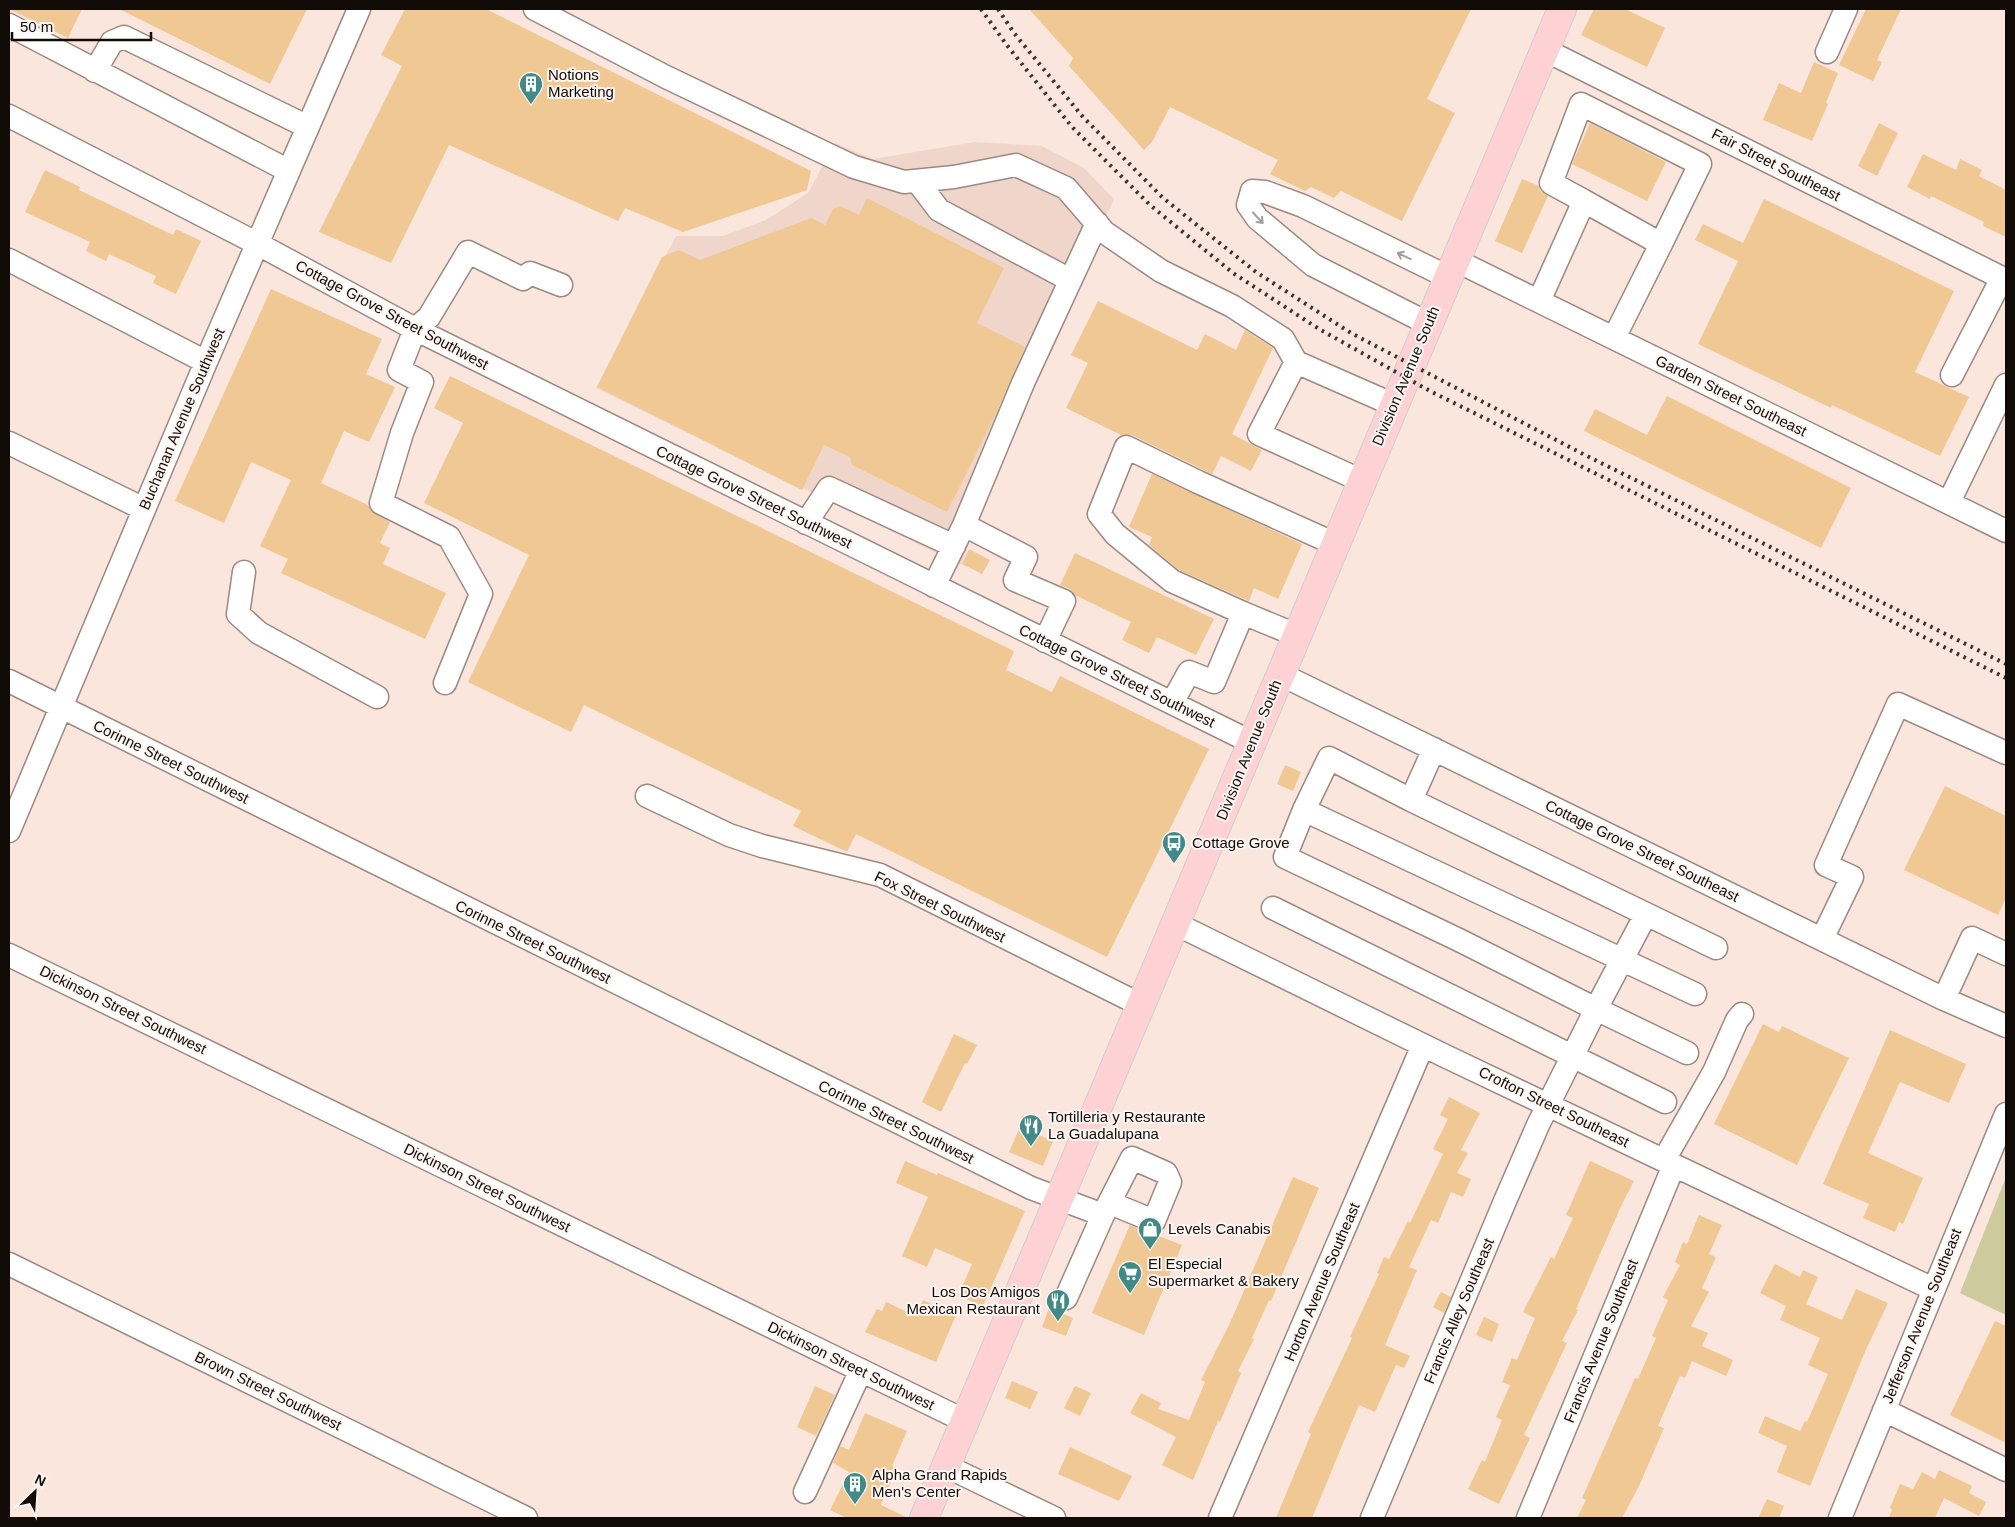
<svg xmlns="http://www.w3.org/2000/svg" width="2015" height="1527" font-family="Helvetica,sans-serif">
	<style>
		.built { fill: #f0d6ca }
		.green { fill: #cdca9e }
		.building { fill: #efc894 }
		.lines { fill: none; stroke-linecap: round; stroke-linejoin: round }
		.minor-casing { stroke: #9b8982; stroke-width: 25 }
		.major-casing { stroke: #cfcece; stroke-width: 30 }
		.minor { stroke: #fff; stroke-width: 22 }
		.major { stroke: #fed2d5; stroke-width: 28 }
		.rail { stroke: #3a312d; stroke-width: 4; stroke-dasharray: 2.5 5; stroke-linecap: butt }
		.oneway { stroke: #a09d9c }
		.labels { text-anchor: middle; stroke-width: 4; stroke-linejoin: round; paint-order: stroke }
		.poi-label { font-size: 15px; fill: #110b08; stroke: #fef6f2; text-anchor: start }
		.street-label { font-size: 15px; fill: #110b08; stroke: #fef6f2 }
	</style>
	<rect width="100%" height="100%" fill="#fae6dd"/>
	<!-- built -->
	<path class="built" d="M975,142L1042,146L1084,168L1114,199L1026,388L961,565L596,388L676,236H723L766,220L808,193L835,143L873,159Z"/>
	<!-- green -->
	<path class="green" d="M2006,1177V1315L1960,1293Z"/>
	<!-- building -->
	<path class="building" d="M9,9H82L68,38Z
		M119,9H307L270,84Z
		M405,9H486L811,171L807,190L683,232L625,208L618,221L449,145L391,263L319,232L402,66L381,55Z
		M1029,9H1471L1427,99L1455,113L1402,221L1341,191L1334,198L1311,187L1305,191L1270,174L1278,160L1170,107L1152,142L1144,150L1069,66L1073,58Z
		M1594,9H1625L1665,28L1647,67L1581,35Z
		M1866,9H1901L1877,60L1882,62L1873,81L1839,65Z
		M1814,62L1838,73L1826,103L1828,104L1812,141L1763,120L1779,83L1801,93Z
		M1590,123L1666,162L1647,201L1572,164Z
		M1879,123L1898,133L1877,176L1858,166Z
		M1923,154L1956,170L1960,159L1982,170L1979,176L2006,190V237L1983,226L1984,222L1931,196L1930,199L1907,187Z
		M45,170L80,187L79,190L173,235L176,229L201,241L176,294L153,283L156,276L109,254L106,261L86,251L90,242L25,212Z
		M1522,179L1539,186L1540,191L1548,196L1522,253L1495,241Z
		M867,198L1004,268L977,323L1025,347L994,418L947,512L852,465L850,457L824,445L802,490L597,387L662,257L679,250L700,260L811,218L825,225L833,209L840,206L859,215Z
		M1764,199L1954,291L1915,372L1969,397L1940,456L1832,405L1831,408L1698,344L1738,261L1695,240L1703,224L1743,243Z
		M271,289L382,339L366,374L395,387L369,442L344,431L321,483L368,505L375,514L390,522L380,543L390,548L383,564L446,593L425,639L281,573L288,559L260,546L291,480L251,462L224,523L175,501Z
		M1098,301L1197,350L1205,334L1236,350L1245,330L1273,348L1232,434L1262,450L1251,471L1221,456L1212,474L1132,435H1121L1066,408L1088,363L1071,355Z
		M450,376L1014,651L1006,670L1052,692L1060,676L1209,749L1107,957L856,834L847,852L793,826L801,811L584,705L571,732L468,682L529,555L424,503L463,423L434,408Z
		M1667,396L1851,488L1821,548L1584,431L1595,409L1647,435Z
		M1152,474L1302,544L1278,599L1254,588L1249,601L1179,570L1149,545L1152,537L1129,527Z
		M969,549L990,560L982,574L962,564Z
		M1075,553L1214,619L1196,655L1157,637L1149,653L1122,640L1131,622L1075,595L1070,589L1060,585Z
		M1285,765L1301,772L1293,791L1277,784Z
		M1945,786L2006,816V898L1998,915L1904,870Z
		M1763,1024L1779,1032L1782,1026L1849,1058L1797,1165L1714,1124Z
		M1890,1030L1966,1064L1949,1103L1900,1082L1868,1153L1923,1178L1903,1224L1899,1222L1895,1232L1863,1218L1869,1204L1823,1184Z
		M954,1034L977,1045L967,1064L965,1063L941,1112L922,1102Z
		M1449,1097L1480,1113L1461,1150L1468,1153L1457,1173L1471,1179L1463,1197L1451,1192L1438,1223L1431,1220L1409,1267L1417,1270L1385,1345L1410,1356L1404,1368L1396,1365L1375,1412L1359,1405L1312,1518H1276L1311,1434L1308,1432L1352,1338L1350,1337L1379,1274L1377,1273L1384,1257L1389,1259L1408,1221L1410,1223L1443,1154L1433,1149L1448,1119L1440,1115Z
		M1020,1127L1053,1141L1043,1166L1009,1152Z
		M905,1161L937,1175L938,1173L1025,1211L983,1306L958,1296L972,1264L935,1248L927,1267L902,1256L928,1197L896,1183Z
		M1590,1161L1634,1181L1622,1204L1576,1309L1578,1310L1562,1341L1567,1343L1524,1435L1530,1438L1499,1504L1468,1489L1482,1460L1485,1462L1502,1420L1496,1417L1510,1385L1502,1382L1512,1358L1517,1360L1535,1318L1523,1312L1551,1257L1554,1259L1573,1218L1566,1215Z
		M1293,1177L1319,1188L1271,1301L1269,1300L1252,1338L1254,1339L1238,1371L1241,1373L1220,1422L1218,1421L1193,1480L1162,1465L1176,1437L1130,1413L1141,1393L1161,1403L1158,1409L1189,1420L1205,1382L1201,1380L1230,1323Z
		M1699,1215L1722,1225L1709,1254L1716,1257L1702,1288L1709,1292L1691,1326L1708,1333L1702,1346L1733,1360L1726,1376L1692,1361L1685,1378L1680,1376L1658,1426L1664,1428L1639,1486L1622,1518H1577L1586,1500L1582,1498L1635,1378L1638,1379L1656,1338L1652,1336L1668,1300L1663,1297L1680,1265L1675,1262L1683,1242L1687,1244Z
		M1130,1225L1182,1245L1144,1335L1092,1313Z
		M1775,1264L1800,1277L1803,1270L1818,1277L1806,1304L1842,1320L1856,1289L1888,1303L1864,1354L1810,1486L1777,1472L1787,1446L1758,1433L1765,1416L1800,1431L1805,1421L1807,1422L1828,1374L1808,1365L1820,1338L1780,1320L1786,1306L1760,1293Z
		M1441,1292L1451,1297L1444,1313L1433,1307Z
		M923,1300L956,1315L936,1362L865,1332L877,1309L882,1311L886,1302L916,1316Z
		M1049,1308L1073,1318L1066,1336L1042,1327Z
		M1484,1317L1499,1324L1492,1342L1476,1335Z
		M1995,1321L2006,1326V1443L1950,1415Z
		M1012,1381L1038,1392L1030,1409L1005,1398Z
		M815,1386L835,1395L816,1436L797,1427Z
		M1075,1386L1091,1393L1080,1416L1064,1408Z
		M865,1413L907,1431L892,1466L897,1468L881,1505L908,1518H847L830,1510L849,1472L833,1463L840,1446L849,1450Z
		M1070,1447L1132,1476L1119,1501L1058,1474Z
		M1939,1470L1972,1486L1969,1493L1986,1502L1979,1516L1944,1498L1935,1518H1889L1892,1509L1890,1508L1900,1484L1913,1489L1922,1472L1935,1479Z
		M1767,1499L1784,1506L1779,1518H1758Z"/>
	<g class="lines">
		<!-- minor casing -->
		<g class="minor-casing">
			<path id="minor" d="M535,9L666,77L854,167L904,182L954,177L1016,165L1066,188L1104,232L1161,271L1232,306L1283,339L1296,362
				M9,25L289,171
				M1545,50L2006,280
				M1827,52L1846,9
				M95,71L112,42L124,37L308,127
				M9,116L258,244L415,329L1253,743
				M917,181L939,210L1070,280
				M1584,201L1551,183L1581,104L1700,164L1661,244
				M9,260L206,362
				M1455,260L2006,531
				M1539,301L1584,201L1661,244L1614,338
				M1429,324L1313,265L1257,218L1248,205L1252,191L1265,192L1303,206L1448,277
				M1952,375L2002,278
				M9,443L144,509
				M1362,481L1259,434L1296,362L1394,405
				M1949,502L2006,385
				M806,523L829,488L954,546
				M964,525L1023,383L1097,223
				M244,572L238,614L259,633L377,697
				M934,586L964,525L1026,557L1015,580L1064,601L1045,641
				M1243,613L1172,581L1115,534L1099,514L1126,447L1198,482L1335,544
				M1280,674L1944,999L2006,1026
				M9,681L1031,1188L1103,1215L1066,1298
				M445,683L481,594L449,537L381,503L402,433L422,382L399,370L415,329L429,317L468,252L523,279L530,273L561,285
				M1172,703L1189,672L1214,682L1243,613L1296,635
				M647,796L729,835L762,846L880,875L1141,1005
				M1411,800L1646,914L1596,1009L1687,1053
				M1304,810L1695,994
				M9,831L206,362L359,9
				M1273,908L1665,1102
				M1646,914L1716,948
				M1176,924L1443,1055L1933,1289
				M1822,939L1852,877L1826,865L1898,704L2006,753
				M9,955L965,1421
				M1944,999L1972,938L2006,954
				M1664,1160L1714,1072L1737,1020L1742,1014
				M1103,1215L1132,1158L1166,1173L1170,1182L1154,1221L1110,1203
				M9,1264L526,1518
				M1884,1410L2006,1470
				M946,1466L1054,1518
				M805,1492L861,1370
				M1220,1518L1423,1045
				M1372,1518L1505,1201L1538,1125L1596,1009L1459,940L1285,857L1304,810L1329,758L1411,800L1434,749
				M1528,1518L1674,1165
				M1840,1518L2006,1114"/>
		</g>
		<!-- major casing -->
		<g class="major-casing">
			<path id="major" d="M924,1518L1562,9"/>
		</g>
		<!-- minor -->
		<use href="#minor" class="minor"/>
		<!-- major -->
		<use href="#major" class="major"/>
		<!-- rail -->
		<path class="rail" d="M981,9L1006,44L1072,127L1150,205L1233,273L1319,329L1430,391L2006,678
			M998,9L1014,33L1083,117L1163,198L1256,272L1351,333L1435,377L1585,455L2006,664"/>
	</g>
	<!-- one-way arrows -->
	<defs><path id="oneway-shaft" d="M-6 0H5M1.5-3L5.5 0L1.5 3" fill="none" stroke-width="1.6" stroke-linecap="round" stroke-linejoin="round" transform="scale(1.25)"/></defs>
	<g class="oneway">
		<use href="#oneway-shaft" transform="translate(1258 218) rotate(47)"/>
		<use href="#oneway-shaft" transform="translate(1404 256) rotate(-155)"/>
	</g>
	<!-- icons -->
	<defs>
		<g id="building-pin" transform="scale(1.25)"><path d="M0 17L-7.5 6A9.5 9.5 0 1 1 7.5 6Z" fill="#428a88" stroke="#fef6f2"/><path d="M-4-6H4V6H1V3H-1V6H-4ZM-2.5-4.3h1.7v1.8h-1.7ZM.8-4.3h1.7v1.8H.8ZM-2.5-1h1.7V.8h-1.7ZM.8-1h1.7V.8H.8Z" fill="#fff"/></g>
		<g id="bus-pin" transform="scale(1.25)"><path d="M0 17L-7.5 6A9.5 9.5 0 1 1 7.5 6Z" fill="#428a88" stroke="#fef6f2"/><path d="M-5-6H5V4H4V6H2V4H-2V6H-4V4H-5ZM-3.5-4V0h7V-4ZM-3.5 1.2v1.5H-2V1.2ZM2 1.2v1.5H3.5V1.2Z" fill="#fff"/></g>
		<g id="restaurant-pin" transform="scale(1.25)"><path d="M0 17L-7.5 6A9.5 9.5 0 1 1 7.5 6Z" fill="#428a88" stroke="#fef6f2"/><path d="M-5-6h1v4h1v-4h1v4h1v-4h1v5L-1.5 .5V6h-2V.5L-5-1ZM5-6V6H3V1.5H1.5Q1.5-4 5-6Z" fill="#fff"/></g>
		<g id="shop-pin" transform="scale(1.25)"><path d="M0 17L-7.5 6A9.5 9.5 0 1 1 7.5 6Z" fill="#428a88" stroke="#fef6f2"/><path d="M-5-2.5h2.3a2.7 3.5 0 0 1 5.4 0H5L5.5 6h-11ZM-1.5-2.5h3a1.5 2.3 0 0 0-3 0Z" fill="#fff"/></g>
		<g id="supermarket-pin" transform="scale(1.25)"><path d="M0 17L-7.5 6A9.5 9.5 0 1 1 7.5 6Z" fill="#428a88" stroke="#fef6f2"/><path d="M-6-5.5h2.5l.6 2H6L4.5 2H-2.5L-4.4-4H-6ZM-1.5 3.2a1.3 1.3 0 1 0 .1 0ZM3 3.2a1.3 1.3 0 1 0 .1 0Z" fill="#fff"/></g>
	</defs>
	<g fill-rule="evenodd">
		<use href="#building-pin" x="531" y="84"/>
		<use href="#bus-pin" x="1174" y="843"/>
		<use href="#restaurant-pin" x="1031" y="1126"/>
		<use href="#shop-pin" x="1150" y="1229"/>
		<use href="#supermarket-pin" x="1130" y="1273"/>
		<use href="#restaurant-pin" x="1058" y="1301"/>
		<use href="#building-pin" x="855" y="1484"/>
	</g>
	<g class="labels">
		<!-- poi labels -->
		<g class="poi-label">
			<text x="548" y="80">Notions<tspan x="548" dy="17">Marketing</tspan></text>
			<text x="1192" y="848">Cottage Grove</text>
			<text x="1048" y="1122">Tortilleria y Restaurante<tspan x="1048" dy="17">La Guadalupana</tspan></text>
			<text x="1168" y="1234">Levels Canabis</text>
			<text x="1148" y="1269">El Especial<tspan x="1148" dy="17">Supermarket &amp; Bakery</tspan></text>
			<text x="1040" y="1297" text-anchor="end">Los Dos Amigos<tspan x="1040" dy="17">Mexican Restaurant</tspan></text>
			<text x="872" y="1480">Alpha Grand Rapids<tspan x="872" dy="17">Men's Center</tspan></text>
		</g>
		<!-- street labels -->
		<g class="street-label">
			<text transform="translate(1776 165) rotate(27)" y="5">Fair Street Southeast</text>
			<text transform="translate(392 315) rotate(28)" y="5">Cottage Grove Street Southwest</text>
			<text transform="translate(1406 376) rotate(-67)" y="5">Division Avenue South</text>
			<text transform="translate(1731 396) rotate(26)" y="5">Garden Street Southeast</text>
			<text transform="translate(182 419) rotate(-67)" y="5">Buchanan Avenue Southwest</text>
			<text transform="translate(754 497) rotate(26)" y="5">Cottage Grove Street Southwest</text>
			<text transform="translate(1117 676) rotate(26)" y="5">Cottage Grove Street Southwest</text>
			<text transform="translate(1249 750) rotate(-68)" y="5">Division Avenue South</text>
			<text transform="translate(171 762) rotate(26)" y="5">Corinne Street Southwest</text>
			<text transform="translate(1642 851) rotate(26)" y="5">Cottage Grove Street Southeast</text>
			<text transform="translate(940 907) rotate(26)" y="5">Fox Street Southwest</text>
			<text transform="translate(533 942) rotate(26)" y="5">Corinne Street Southwest</text>
			<text transform="translate(123 1010) rotate(26)" y="5">Dickinson Street Southwest</text>
			<text transform="translate(1554 1107) rotate(26)" y="5">Crofton Street Southeast</text>
			<text transform="translate(896 1122) rotate(26)" y="5">Corinne Street Southwest</text>
			<text transform="translate(487 1188) rotate(26)" y="5">Dickinson Street Southwest</text>
			<text transform="translate(1322 1282) rotate(-67)" y="5">Horton Avenue Southeast</text>
			<text transform="translate(1459 1311) rotate(-67)" y="5">Francis Alley Southeast</text>
			<text transform="translate(1922 1316) rotate(-68)" y="5">Jefferson Avenue Southeast</text>
			<text transform="translate(1601 1341) rotate(-68)" y="5">Francis Avenue Southeast</text>
			<text transform="translate(851 1366) rotate(26)" y="5">Dickinson Street Southwest</text>
			<text transform="translate(268 1391) rotate(26)" y="5">Brown Street Southwest</text>
		</g>
	</g>
	<!-- border -->
	<rect width="2015" height="1527" fill="none" stroke="#110b08" stroke-width="20"/>
	<!-- north arrow -->
	<g transform="translate(35 1492) rotate(25)" stroke="#fef6f2" stroke-width="4" paint-order="stroke">
	<path d="M0-4L9 19L0 12L-9 19Z" fill="#110b08"/>
	<text y="-8" font-size="14" font-weight="bold" text-anchor="middle" fill="#110b08">N</text>
	</g>
	<!-- scale -->
	<path d="M12 32v8h139v-8" fill="none" stroke="#110b08" stroke-width="2.5"/>
	<text x="20" y="32" font-size="15" fill="#110b08" stroke="#fef6f2" stroke-width="4" paint-order="stroke">50 m</text>
</svg>
